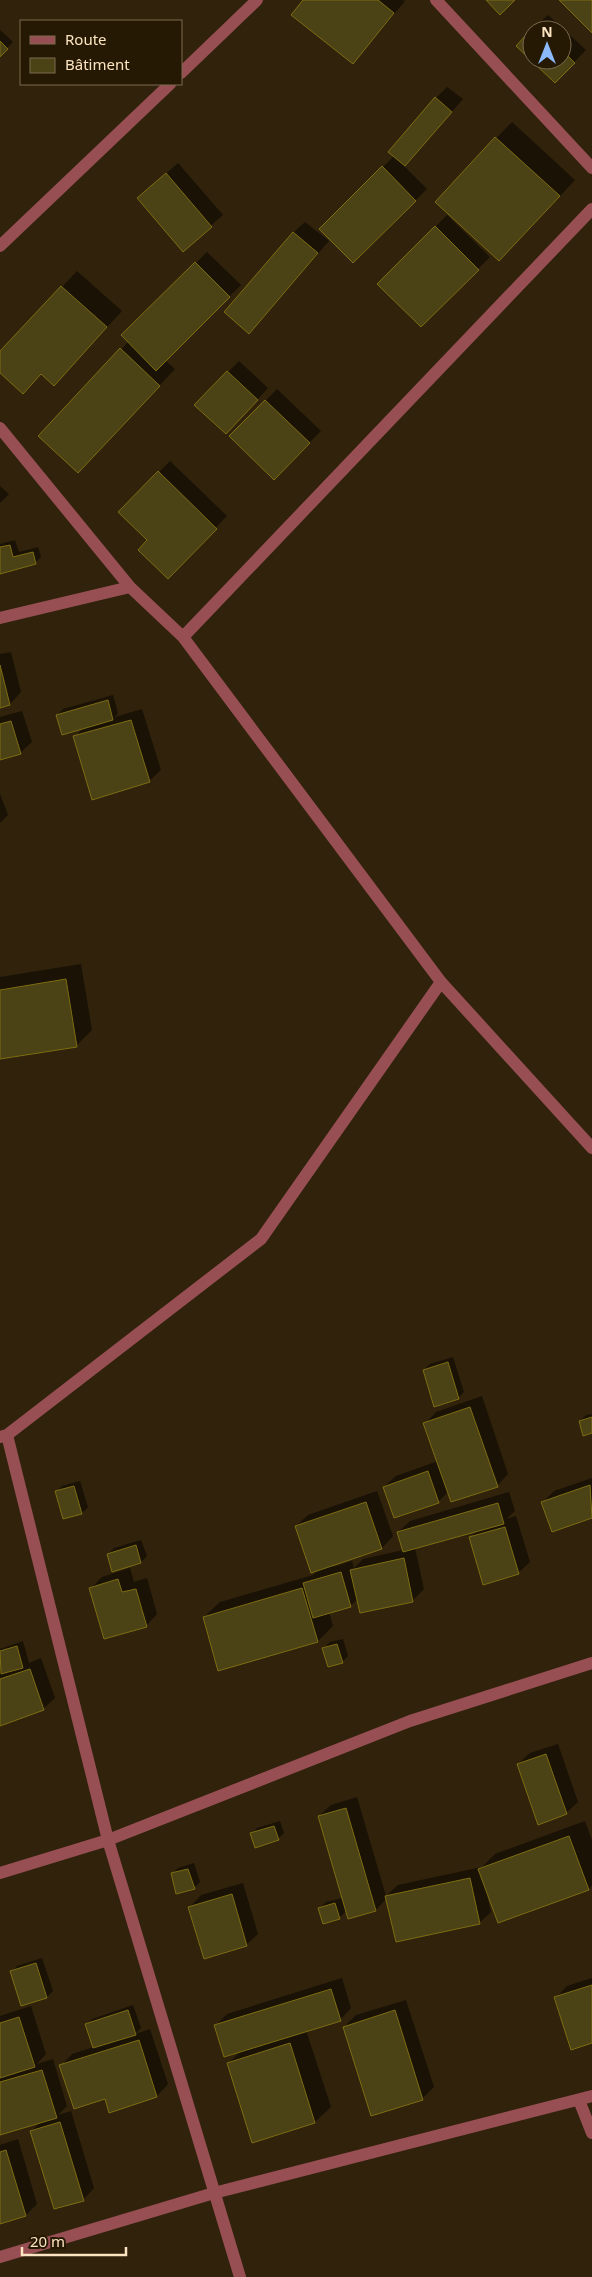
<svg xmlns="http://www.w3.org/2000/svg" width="592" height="2277" font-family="'Noto Sans',sans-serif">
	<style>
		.shadow { fill: #0007 }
		.building { fill: #4b4216; stroke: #7e6d11 }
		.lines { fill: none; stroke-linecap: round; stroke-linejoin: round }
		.minor { stroke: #984f53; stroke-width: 12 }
	</style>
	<rect width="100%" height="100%" fill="#30220b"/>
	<!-- shadow -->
	<path class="shadow" d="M304,0H403L405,1L353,63Z
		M548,15L586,50L555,82L533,60H562V30H532Z
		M0,30L13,42L0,56Z
		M447,87L463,99L404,166L427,189L353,262L321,229L394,156L436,98Z
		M512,122L575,180L515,244L436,201Z
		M178,163L223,215L183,250L138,198Z
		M447,215L490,257L421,326L379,284Z
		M305,222L329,241L260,321L293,233Z
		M207,252L241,285L165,360L175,369L94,456L40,436L129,341L123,335Z
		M77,271L122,311L69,368L42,373L0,371V353Z
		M239,361L268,388L237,421L196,405Z
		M277,389L321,431L274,478L231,436Z
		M170,461L227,516L168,577L149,540L120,512Z
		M0,486L9,494L0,503Z
		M15,540L19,552L38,547L41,557L35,563L0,573V544Z
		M11,652L21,692L10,704L0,706V654Z
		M113,695L118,713L115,717L142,709L161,770L149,781L75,737L84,727L57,715L63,709Z
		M22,711L32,742L20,753L0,759V717Z
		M0,794L8,815L0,823Z
		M81,964L92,1030L77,1045L0,1058V977Z
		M453,1357L464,1392L458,1398L424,1370L430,1364Z
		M482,1396L508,1474L497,1486L448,1492L438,1502L384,1487L396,1476L438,1461L425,1424L436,1412Z
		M592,1414V1432L580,1421L586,1415Z
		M592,1478V1517L553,1530L543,1502L554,1491Z
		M80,1481L88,1507L82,1513L64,1517L56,1492L62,1486Z
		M377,1491L393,1536L382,1548L332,1565L333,1567L352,1561L354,1568L363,1559L403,1550L398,1532L410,1521L509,1492L515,1511L506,1519L516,1516L530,1562L518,1573L470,1538L479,1529L415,1548L424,1589L412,1601L358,1599L350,1606L329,1612L333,1626L318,1641L204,1617L220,1602L313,1575L318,1570L296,1526L308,1515Z
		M141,1540L147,1556L141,1562L108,1554L114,1548Z
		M130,1568L134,1582L147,1578L157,1614L146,1626L91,1588L102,1577Z
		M343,1639L348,1656L342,1662L324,1648L330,1642Z
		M23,1641L29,1663L41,1658L55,1698L43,1709L0,1724V1649Z
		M558,1744L578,1802L566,1813L518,1764L530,1753Z
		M357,1797L386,1896L398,1885L482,1867L495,1854L585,1821L592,1840V1885L589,1889L487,1896L491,1912L479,1923L387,1898L376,1910L346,1911L339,1918L320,1908L326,1902L343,1898L319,1816L331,1805Z
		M280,1821L284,1833L278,1839L252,1834L257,1828Z
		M194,1863L200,1882L194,1888L172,1874L178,1868Z
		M243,1883L258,1934L246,1945L190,1907L201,1895Z
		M42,1958L53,1991L47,1997L22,2005L11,1972L17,1966Z
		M342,1978L351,2008L340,2020L306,2030L331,2107L315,2122L253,2141L229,2063L242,2050L216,2025L227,2014Z
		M592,1978V2042L556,1998L567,1986Z
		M406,2000L434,2087L422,2099L344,2027L356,2015Z
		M133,2005L141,2028L135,2034L150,2029L168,2084L157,2096L110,2111L106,2098L61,2066L72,2054L94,2047L86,2025L92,2019Z
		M31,2006L46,2054L37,2064L53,2059L67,2106L58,2115L71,2111L94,2188L83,2200L31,2131L41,2122L0,2134V2016Z
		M18,2139L37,2204L26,2215L0,2223V2145Z"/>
	<!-- building -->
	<path class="building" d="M303,0H378L394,13L353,64L291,15Z
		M486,0H515L500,15Z
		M559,0H592V33Z
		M535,25L541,30H532V60H562V50L575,63L555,83L516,46Z
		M0,41L8,49L0,57Z
		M435,97L452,112L405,166L388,152Z
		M495,137L560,196L499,261L435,202Z
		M382,166L416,201L353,263L319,229Z
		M166,173L212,227L183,252L137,198Z
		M435,226L479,270L421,327L377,284Z
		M293,232L318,253L249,334L224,312Z
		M195,262L230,297L156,371L121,335Z
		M61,286L107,327L54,386L41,374L23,394L0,373V351Z
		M120,348L160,386L78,473L38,436Z
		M227,371L258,400L226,434L194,405Z
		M265,400L310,443L274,480L229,436Z
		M158,471L217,529L168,579L138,550L147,540L118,512Z
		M10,545L13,557L33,552L36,564L0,574V547Z
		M0,665L10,705L0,708Z
		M108,700L113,720L62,735L56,715Z
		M131,720L150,782L92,800L73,736Z
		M11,721L21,754L0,760V724Z
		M66,979L77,1047L0,1059V990Z
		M448,1362L459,1399L434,1407L423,1370Z
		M470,1407L498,1487L451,1502L423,1423Z
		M592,1417V1433L583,1436L579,1421Z
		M428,1471L439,1503L394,1518L383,1487Z
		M590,1485L592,1518L552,1532L541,1502Z
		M74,1486L82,1514L63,1519L55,1491Z
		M366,1502L382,1549L311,1573L295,1526Z
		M498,1503L504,1524L403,1552L397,1532Z
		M505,1527L519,1574L483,1585L469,1537Z
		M136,1545L141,1563L112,1572L107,1554Z
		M404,1558L413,1602L360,1613L350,1570Z
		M341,1572L351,1607L313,1618L303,1583Z
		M118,1579L122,1592L136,1589L147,1627L104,1639L89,1588Z
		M302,1588L318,1642L218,1671L203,1617Z
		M337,1644L343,1663L328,1667L322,1648Z
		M17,1646L23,1668L1,1674L0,1651Z
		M30,1669L44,1710L0,1726V1679Z
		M546,1754L567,1814L538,1825L517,1764Z
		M346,1808L376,1911L348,1919L318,1816Z
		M274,1826L279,1840L255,1848L250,1833Z
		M569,1836L589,1890L498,1923L478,1869Z
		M188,1869L195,1889L176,1894L171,1873Z
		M470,1878L480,1924L396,1942L385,1896Z
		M232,1894L247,1946L204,1959L188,1907Z
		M335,1903L340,1919L323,1924L318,1908Z
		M36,1963L47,1998L21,2006L10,1971Z
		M592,1985V2043L571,2050L554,1997Z
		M331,1989L341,2021L224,2057L214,2025Z
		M128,2010L136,2035L93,2048L85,2024Z
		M395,2010L423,2100L371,2116L343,2027Z
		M19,2017L35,2067L0,2078V2023Z
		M139,2040L157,2097L109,2113L105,2099L74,2109L59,2065Z
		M290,2043L315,2123L252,2143L227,2063Z
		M42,2070L57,2118L0,2135V2082Z
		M60,2122L84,2201L54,2209L30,2131Z
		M6,2150L26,2216L0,2224V2152Z"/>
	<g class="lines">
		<!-- minor -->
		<path class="minor" d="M436,0L592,168
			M181,73L257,0
			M0,246L170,84
			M0,428L130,587L183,637L441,982L592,1148
			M0,618L130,587
			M183,637L592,209
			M7,1435L108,1840L240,2277
			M0,1437L7,1435L261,1239L441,982
			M0,1873L108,1840L410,1721L592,1663
			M579,2100L592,2133
			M0,2257L214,2193L592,2096"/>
	</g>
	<!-- legend -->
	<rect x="20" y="20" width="162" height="65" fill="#261903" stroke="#7c6a4f"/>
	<rect x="30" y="36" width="25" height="8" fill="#984f53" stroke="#7c6a4f"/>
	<text x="65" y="45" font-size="15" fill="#fce4c1">Route</text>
	<rect x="30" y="58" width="25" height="15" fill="#4b4216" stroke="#7c6a4f"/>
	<text x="65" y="70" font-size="15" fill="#fce4c1">Bâtiment</text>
	<!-- north arrow -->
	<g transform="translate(547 45)"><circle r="24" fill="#261903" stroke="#7c6a4f"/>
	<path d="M0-4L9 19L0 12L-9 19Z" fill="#8bb9fc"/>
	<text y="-8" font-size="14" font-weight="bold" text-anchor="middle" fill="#fce4c1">N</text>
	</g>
	<!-- scale -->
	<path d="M22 2247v8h104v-8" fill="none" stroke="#fce4c1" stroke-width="2.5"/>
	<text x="30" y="2247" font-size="15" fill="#fce4c1" stroke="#261903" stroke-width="4" paint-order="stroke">20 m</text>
</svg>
